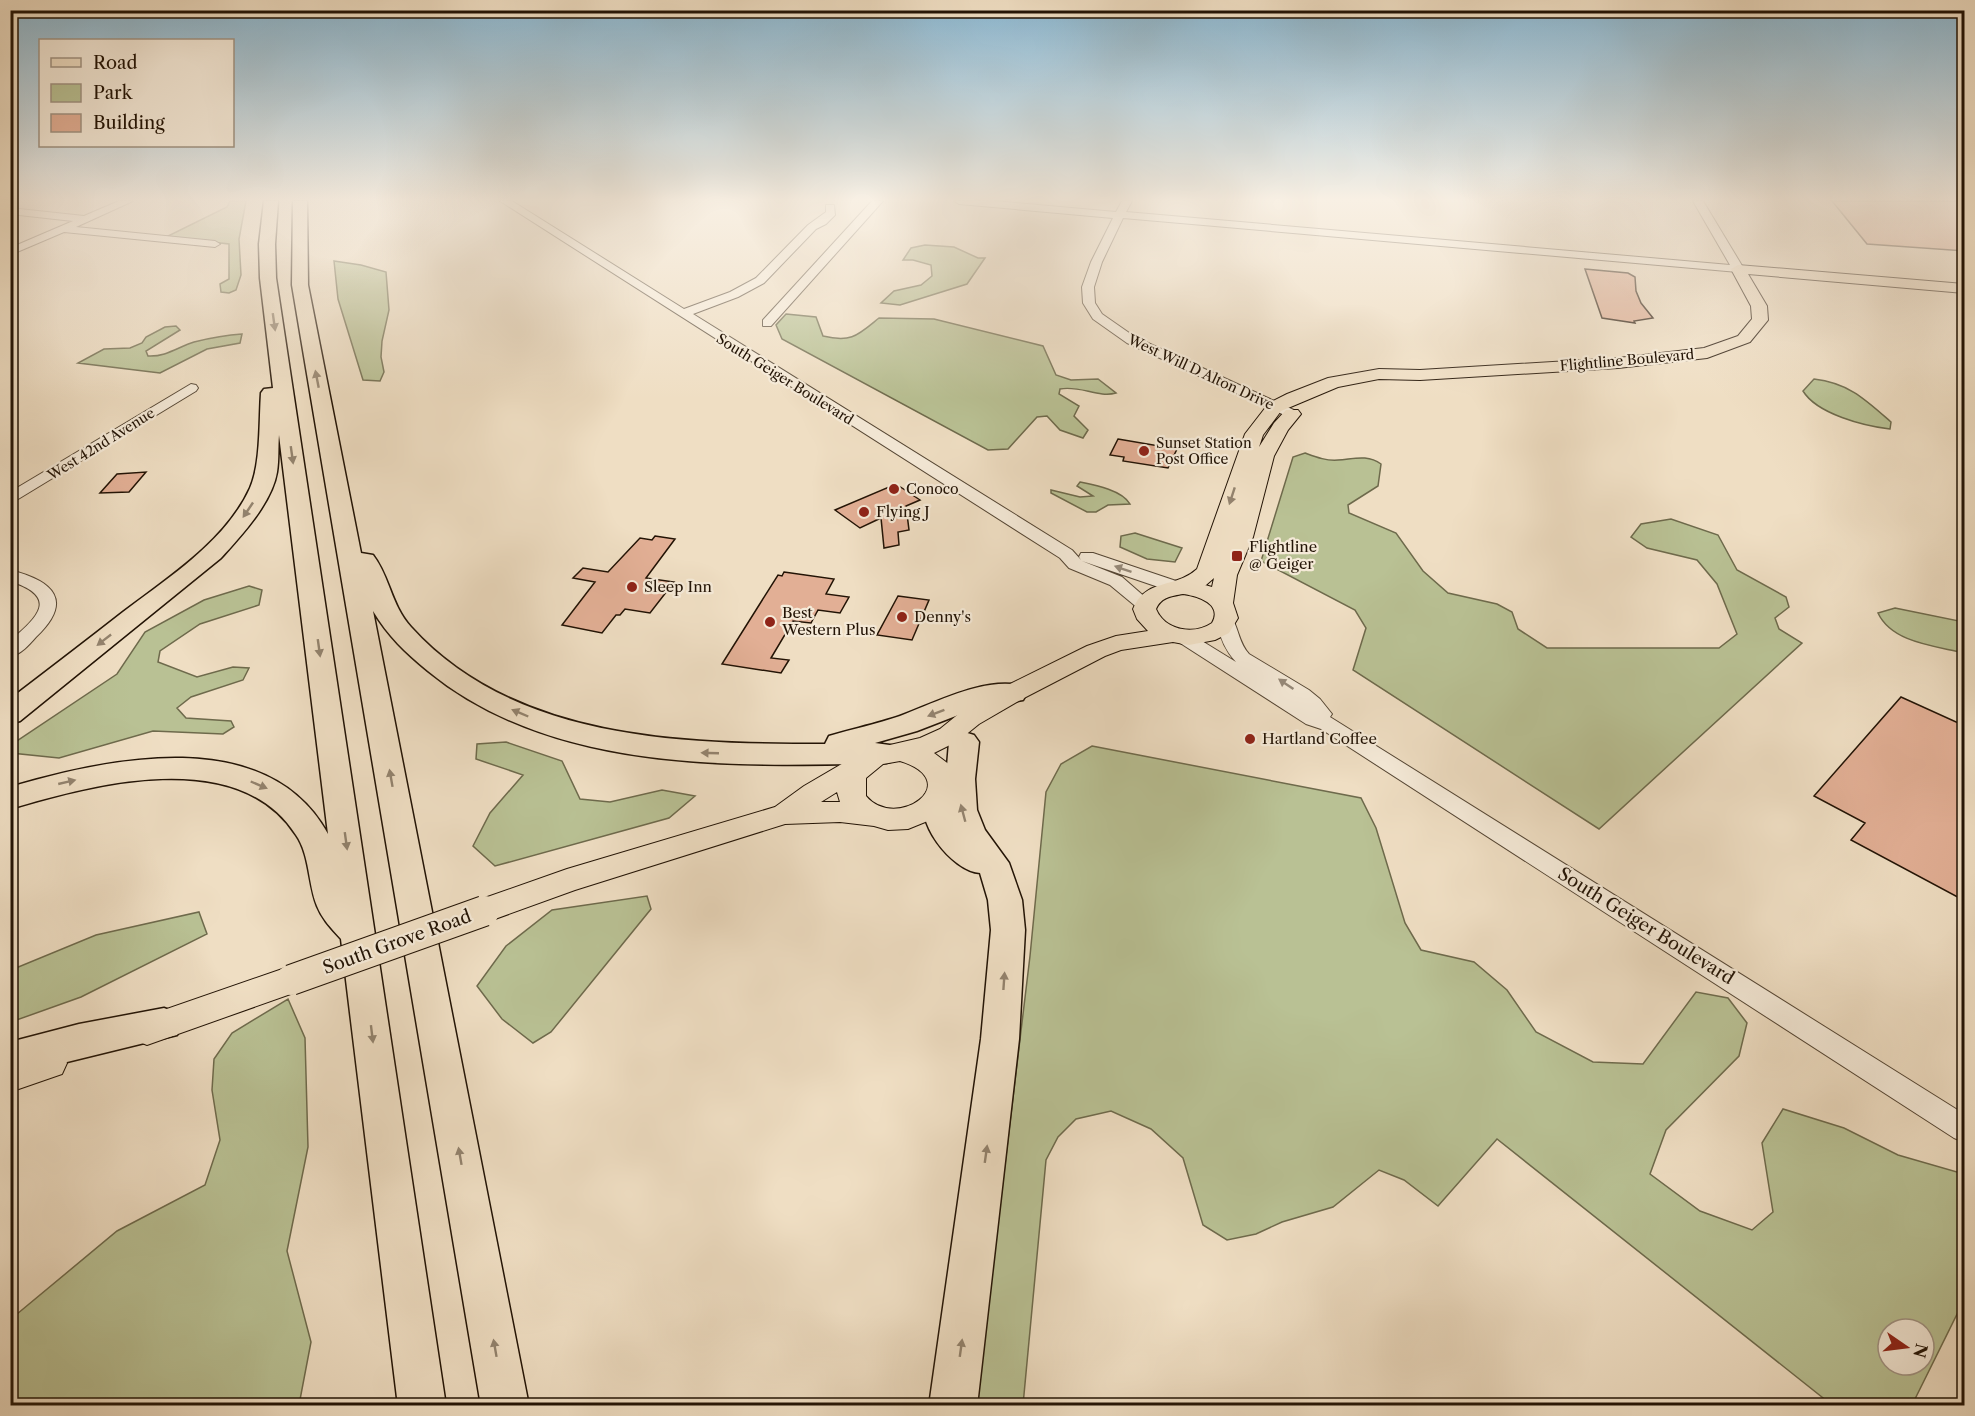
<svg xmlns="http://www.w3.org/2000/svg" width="1975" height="1416" font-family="'Libre Caslon Text',serif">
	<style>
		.green { fill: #b9c194; stroke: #6e6a4c; stroke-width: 1.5; fill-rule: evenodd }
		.building { fill: #e2af95; stroke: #221305; stroke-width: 1.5 }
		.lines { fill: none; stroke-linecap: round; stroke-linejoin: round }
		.minor-casing { stroke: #554634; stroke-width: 2 }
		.major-casing { stroke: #221305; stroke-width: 2 }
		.highway-casing { stroke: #221305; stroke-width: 3 }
		.minor { fill: #f5ead8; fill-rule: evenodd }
		.major { fill: #efdec3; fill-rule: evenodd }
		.highway { fill: #efdec3; fill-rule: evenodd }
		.major-bridge-casing { stroke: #221305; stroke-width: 32; stroke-linecap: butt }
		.major-bridge { stroke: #efdec3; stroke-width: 30 }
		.oneway { fill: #93836e }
		.oneway2 { fill: #968979 }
		.poi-dot { fill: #8f2418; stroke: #f5ead8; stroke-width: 2 }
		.labels { text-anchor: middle; stroke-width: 4.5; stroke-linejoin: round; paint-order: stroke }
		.far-street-label { font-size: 14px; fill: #221305; stroke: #f5ead8 }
		.far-poi-label { font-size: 14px; fill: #221305; stroke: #f5ead8; text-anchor: start }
		.poi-label { font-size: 15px; fill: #221305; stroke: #f5ead8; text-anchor: start }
		.near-street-label { font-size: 18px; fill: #221305; stroke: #f5ead8 }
	</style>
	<rect width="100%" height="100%" fill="#efdec3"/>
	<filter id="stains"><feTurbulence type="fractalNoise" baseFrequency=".00333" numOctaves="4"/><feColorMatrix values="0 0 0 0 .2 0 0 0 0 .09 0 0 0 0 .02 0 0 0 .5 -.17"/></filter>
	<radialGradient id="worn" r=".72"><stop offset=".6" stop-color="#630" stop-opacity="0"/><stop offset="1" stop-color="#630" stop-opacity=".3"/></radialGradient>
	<!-- green -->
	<path class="green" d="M230,201H246L239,239L241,275L236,290L229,293L221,292L220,284L229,279V244L166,237L227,207Z
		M925,245L954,247L978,258H985L967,284L900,305L881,303L894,291L921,285L932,276L931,265L913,260H903L911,248Z
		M334,261L361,265L386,272L389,310L382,341L381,357L384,372L380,381L363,380L338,299Z
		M786,314L816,317L823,336C852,343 858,335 879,318L934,319L1043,346L1056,375L1071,380L1098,379L1116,393C1098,398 1080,385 1060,389L1059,394L1079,406L1074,416L1088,430L1083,438L1060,430L1047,416L1037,417L1008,449L988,450L782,339L776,325Z
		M176,326L180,330L146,351L148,356C166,357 178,347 194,342C210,338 226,335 242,334L240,343L207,349L160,373L78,363L104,349L130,348L142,343L146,337L165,327Z
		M1814,379C1849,383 1866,400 1891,422L1890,429C1864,426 1817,414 1803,391Z
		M1305,453C1316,457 1326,461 1338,460C1354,459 1367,454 1381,464L1378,486L1348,505L1349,513L1396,533L1423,571L1448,593L1497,604L1512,612L1518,629L1547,648H1719L1737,634L1717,584L1697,560L1647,548L1631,537L1641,524L1671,519L1718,535L1737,570L1786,597L1789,607L1775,618L1779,629L1802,643L1599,829L1353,670L1366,628L1355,610L1261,561L1293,457Z
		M1080,482C1095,485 1122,490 1130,504L1108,505L1096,512H1087L1051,493V490L1080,497L1093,496L1077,486Z
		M1135,533L1182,548L1175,562L1147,559L1120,547L1121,536Z
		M249,586L262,590L259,605L200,624L160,651L158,662L197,677L233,667L249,668L243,680L191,697L177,708L186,718L231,721L234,727L223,734L153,731L59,758L11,753V745L117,674L145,632L204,600Z
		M1895,608L1964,622V653C1936,646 1892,643 1878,613Z
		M506,742L562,761L580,799L610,802L662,790L695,796L669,818L495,866L473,846L490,813L523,775L476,759L477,744Z
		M1092,746L1361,798L1376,828L1405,923L1421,950L1474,962L1507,990L1536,1032L1593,1062L1643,1064L1696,992L1728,998L1747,1023L1739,1056L1666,1130L1650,1174L1700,1211L1752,1230L1773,1212L1762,1143L1783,1109L1844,1128L1898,1155L1964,1174V1300L1912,1405H1832L1497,1139L1438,1206L1404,1180L1379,1170L1333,1207L1282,1222L1256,1234L1227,1240L1203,1225L1183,1158L1151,1129L1111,1111L1076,1119L1058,1137L1046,1160L1023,1405L976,1406L1030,956L1046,792L1061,764ZM1888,1329H1924V1365H1888Z
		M647,896L651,909L551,1032L533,1043L502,1019L477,986L506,946L552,910Z
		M199,912L207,934L81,997L11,1022V970L96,935Z
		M288,999L305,1038L308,1147L287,1251L311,1342L299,1405H11V1319L117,1231L205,1185L220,1140L212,1090L214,1059L232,1033Z"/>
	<!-- building -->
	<path class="building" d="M1832,201H1965V251L1867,244Z
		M1585,269L1628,273L1635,277L1636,291L1641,303L1653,318L1634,321L1635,323L1602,318Z
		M1118,439L1177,449L1168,468L1123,461L1124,457L1110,455Z
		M146,472L129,492L100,493L117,474Z
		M896,484L920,500L906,506L909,530L898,532L899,545L884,548L881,518L860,528L835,510Z
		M655,536L675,539L646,578L674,582L650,613L625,609L620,615H616L602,633L562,625L595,582L573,578L583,568L608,572L640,538L652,540Z
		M784,572L834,579L826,594L849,597L840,613L818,610L811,623L793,621L771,658L789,660L781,673L722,664L778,575L782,576Z
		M898,596L929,600L912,640L877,635Z
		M1901,697L1965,726V901L1851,840L1865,823L1814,796Z"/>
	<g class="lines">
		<!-- minor casing -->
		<g class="minor-casing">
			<path id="minor" d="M119,201H133L76,227L215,241L220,244L215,247L64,232L10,255V248L73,221L10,214V208L84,216Z
				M500,201H512L684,309L730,292L756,278L808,225L826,212V205H834L835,215L826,224L816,229L764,283L738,297L693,314L1072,550L1081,560L1079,557L1081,553H1093L1185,584L1188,588L1185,592H1173L1082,561L1122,577L1154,605L1151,609H1139L1110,585L1069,568L1060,558Z
				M872,201H883L771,326H763V320Z
				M954,201H994L1116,212L1122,201H1132L1126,212L1730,265L1693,201H1703L1744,269L1738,272L1123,218L1102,262L1094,287L1095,303L1102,314L1135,337L1296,411L1298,414L1296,417L1291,418L1127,343L1093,319L1083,303L1082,287L1091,262L1113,218L959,204Z
				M191,384L196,385L198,388L196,391L10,504V492Z
				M10,570C54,581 74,601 36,637C29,645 21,654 10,657V641C39,616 59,597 10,581Z
				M1226,617L1232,618C1239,630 1239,643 1249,654L1309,690L1320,699L1332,714L1330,717L1964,1114V1142L1954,1138L1321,729L1306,724L1177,641L1174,637L1177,633H1189L1236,662C1225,650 1220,638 1217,622L1220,618Z"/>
		</g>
		<!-- major casing -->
		<g class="major-casing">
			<path id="major" d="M1738,265L1964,284V293L1748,274L1767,306L1768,320L1750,342L1707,358L1618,368L1420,380L1379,379L1338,387L1281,411L1263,435L1259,447L1274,423L1286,410H1298L1301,414L1288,430L1274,456L1253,537L1237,575L1233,603L1238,618L1229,633L1215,640L1189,645L1173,642L1121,650L1105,656L1022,699L979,724L958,741L934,753L950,765L957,786L947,807L935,818L908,829L888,830L874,826L840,822L785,824L575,890L484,923L473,920L469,911L473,902L567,869L775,807L804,786L864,751L920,738L940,729L961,712L1004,687L1087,646L1116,636L1148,631L1137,619L1133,609C1145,578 1175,589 1197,569L1245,434L1269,403L1287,394L1328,378L1379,369L1420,370L1618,358L1704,348L1738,336L1752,319L1751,306L1731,269ZM1214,578L1212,587L1205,585H1206ZM1183,594C1198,596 1223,604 1212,623C1194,635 1165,631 1156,609C1161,597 1172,596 1183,594ZM900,761C967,782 896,832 866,796V778L883,764ZM837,792L840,802H821Z
				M291,966L302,970L307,980L302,990L147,1045L135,1040L130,1030L135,1020Z
				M50,1048L62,1052L67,1063L62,1074L10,1092V1061Z"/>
		</g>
		<!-- highway casing -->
		<g class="highway-casing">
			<path id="highway" d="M264,201H278L275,244L276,278L446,1406H398L341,939C332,929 322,919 317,906C308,884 310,855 296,835C238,745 94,784 10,809V787C108,758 267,723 328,834L279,435C278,447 279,460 277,472C272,503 241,536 221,558L20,721L10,724V699C48,670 86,641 123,612C168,578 226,541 250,488C261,463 259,421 261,393L264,389L273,388L260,278L259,244Z
				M293,201H307L308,285L361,553L373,555C390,577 391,605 411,627C514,741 683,744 825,744L829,736C852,729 877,724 900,716C935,703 985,676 1023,686L1027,693L1023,700L979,707L917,731L875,743L897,746L901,753L897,760L886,763C734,767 552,773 428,671C406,653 388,636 373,611L529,1406H481L292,285Z
				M964,732L974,735L979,742L975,779L977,810L985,830L1009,863L1022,900L1025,930L1019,1039L977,1406H929L981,1039L991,930L988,900L980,873C952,871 911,820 927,792L938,789L945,791L949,742L954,735Z
				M164,1008L177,1013L183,1024L177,1035L10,1076V1042L79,1024Z"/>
		</g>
		<!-- minor -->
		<use href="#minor" class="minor"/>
		<!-- major -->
		<use href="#major" class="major"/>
		<!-- highway -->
		<use href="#highway" class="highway"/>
		<!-- major-bridge casing -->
		<g class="major-bridge-casing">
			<path id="major-bridge" d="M291,980L484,911"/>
		</g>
		<!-- major-bridge -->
		<use href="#major-bridge" class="major-bridge"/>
	</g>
	<!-- one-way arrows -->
	<defs><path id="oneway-solid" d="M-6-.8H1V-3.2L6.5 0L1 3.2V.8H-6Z" transform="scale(1.5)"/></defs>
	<g class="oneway">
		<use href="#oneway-solid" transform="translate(274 322) rotate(82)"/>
		<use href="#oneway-solid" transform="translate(317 379) rotate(-101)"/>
		<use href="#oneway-solid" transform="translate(292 455) rotate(82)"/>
		<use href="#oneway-solid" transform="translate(1232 496) rotate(108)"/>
		<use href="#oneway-solid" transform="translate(248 510) rotate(124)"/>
		<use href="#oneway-solid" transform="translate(104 640) rotate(142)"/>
		<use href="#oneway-solid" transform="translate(319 648) rotate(82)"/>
		<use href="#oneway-solid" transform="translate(520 713) rotate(-157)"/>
		<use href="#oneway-solid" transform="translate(936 713) rotate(159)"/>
		<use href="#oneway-solid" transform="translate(710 753) rotate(-178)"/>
		<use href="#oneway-solid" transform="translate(391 778) rotate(-100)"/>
		<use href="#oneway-solid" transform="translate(67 782) rotate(-13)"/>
		<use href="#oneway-solid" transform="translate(259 785) rotate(23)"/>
		<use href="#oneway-solid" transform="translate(963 813) rotate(-105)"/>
		<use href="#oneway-solid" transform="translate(346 841) rotate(82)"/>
		<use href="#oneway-solid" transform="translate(1004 981) rotate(-86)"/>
		<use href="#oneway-solid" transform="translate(372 1034) rotate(83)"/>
		<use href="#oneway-solid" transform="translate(986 1154) rotate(-82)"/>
		<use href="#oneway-solid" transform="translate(460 1156) rotate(-100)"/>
		<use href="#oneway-solid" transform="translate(495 1348) rotate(-100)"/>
		<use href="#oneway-solid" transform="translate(961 1348) rotate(-82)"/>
	</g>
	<g class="oneway2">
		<use href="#oneway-solid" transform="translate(1123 569) rotate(-161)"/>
		<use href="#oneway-solid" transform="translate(1286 684) rotate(-146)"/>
	</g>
	<!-- sky -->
	<linearGradient id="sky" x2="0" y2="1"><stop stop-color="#89b7d2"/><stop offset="0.5" stop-color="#f8f0e4"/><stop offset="1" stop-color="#f8f0e4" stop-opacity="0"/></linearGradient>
	<rect width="1975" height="399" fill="url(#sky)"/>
	<!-- markers -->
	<g class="poi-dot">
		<circle cx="1144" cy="451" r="6"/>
		<circle cx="894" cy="489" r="6"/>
		<circle cx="864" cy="512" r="6"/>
		<rect x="1231" y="550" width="12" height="12" rx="3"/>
		<circle cx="632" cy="587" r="6"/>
		<circle cx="902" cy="617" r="6"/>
		<circle cx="770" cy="622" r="6"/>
		<circle cx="1250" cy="739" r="6"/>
	</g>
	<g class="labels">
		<!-- far-street labels -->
		<g class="far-street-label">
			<text transform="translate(1627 360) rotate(-5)" y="5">Flightline Boulevard</text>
			<text transform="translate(1201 372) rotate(25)" y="5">West Will D Alton Drive</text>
			<text transform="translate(785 379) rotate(32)" y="5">South Geiger Boulevard</text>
			<text transform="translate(101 444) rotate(-32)" y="5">West 42nd Avenue</text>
		</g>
		<!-- far-poi labels -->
		<g class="far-poi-label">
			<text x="1156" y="448">Sunset Station<tspan x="1156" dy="16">Post Office</tspan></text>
			<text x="906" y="494">Conoco</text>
		</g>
		<!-- poi labels -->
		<g class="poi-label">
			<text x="876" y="517">Flying J</text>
			<text x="1249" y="552">Flightline<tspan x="1249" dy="17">@ Geiger</tspan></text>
			<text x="644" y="592">Sleep Inn</text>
			<text x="782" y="618">Best<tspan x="782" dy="17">Western Plus</tspan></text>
			<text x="914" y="622">Denny's</text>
			<text x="1262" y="744">Hartland Coffee</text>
		</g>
		<!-- near-street labels -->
		<g class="near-street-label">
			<text transform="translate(1646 926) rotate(32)" y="6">South Geiger Boulevard</text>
			<text transform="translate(397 942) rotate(-20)" y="6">South Grove Road</text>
		</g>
	</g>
	<!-- margin -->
	<rect width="1975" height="1416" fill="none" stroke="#efdec3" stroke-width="36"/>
	<rect x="12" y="12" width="1951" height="1392" fill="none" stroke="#221305" stroke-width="3"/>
	<rect x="18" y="18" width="1939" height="1380" fill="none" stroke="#221305" stroke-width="1.5"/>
	<!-- legend -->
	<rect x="39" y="39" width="195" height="108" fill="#f5ead8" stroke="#a19484" stroke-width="1.5"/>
	<rect x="51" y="58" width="30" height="9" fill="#efdec3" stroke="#a19484" stroke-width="1.5"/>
	<text x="93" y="69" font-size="18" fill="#221305">Road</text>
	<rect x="51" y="84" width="30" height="18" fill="#b9c194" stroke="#a19484" stroke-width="1.5"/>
	<text x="93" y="99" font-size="18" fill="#221305">Park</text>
	<rect x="51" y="114" width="30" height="18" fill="#e2af95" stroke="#a19484" stroke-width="1.5"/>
	<text x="93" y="129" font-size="18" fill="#221305">Building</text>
	<!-- north arrow -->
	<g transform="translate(1906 1347) rotate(104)"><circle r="28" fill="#f5ead8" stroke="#a19484" stroke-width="1.5"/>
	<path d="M0-4.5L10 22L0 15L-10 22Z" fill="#8f2418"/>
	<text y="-9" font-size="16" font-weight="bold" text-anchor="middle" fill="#221305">N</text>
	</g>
	<rect width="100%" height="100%" filter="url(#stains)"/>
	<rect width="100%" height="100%" fill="url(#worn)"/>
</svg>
